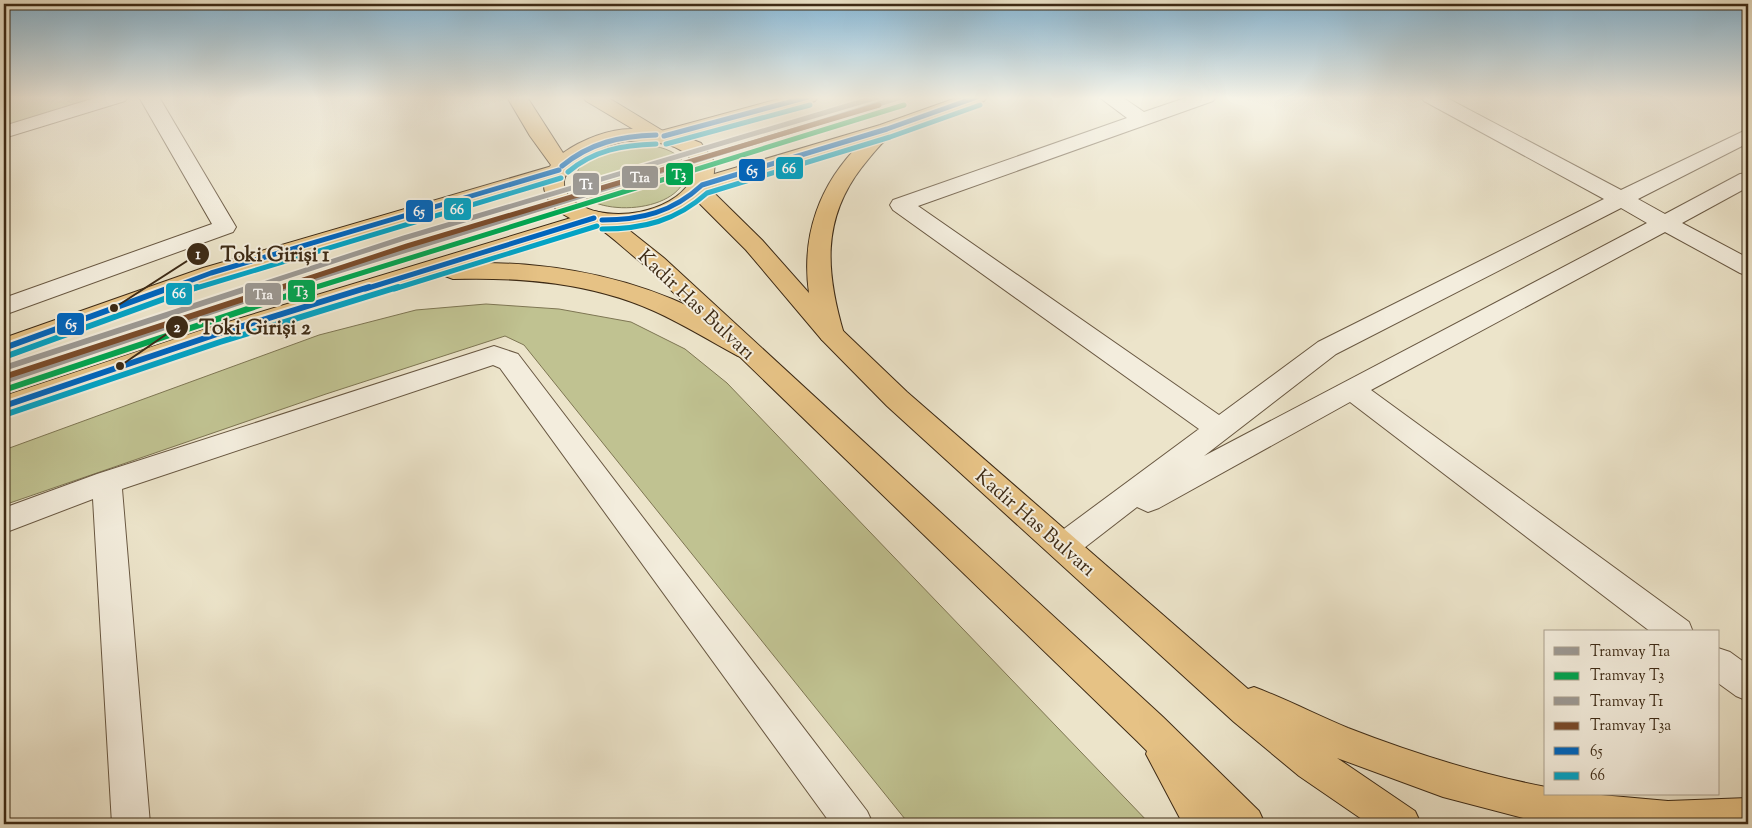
<svg xmlns="http://www.w3.org/2000/svg" width="1752" height="828" font-family="'Sorts Mill Goudy',serif">
	<style>
		.green { fill: #c0c291; stroke: #7e7653 }
		.lines { fill: none; stroke-linecap: round; stroke-linejoin: round }
		.minor-casing { stroke: #695842; stroke-width: 2 }
		.major-casing { stroke: #3d2a15; stroke-width: 2 }
		.highway-casing { stroke: #3d2a15; stroke-width: 2 }
		.minor { fill: #f3eddd; fill-rule: evenodd }
		.major { fill: #e6c285; fill-rule: evenodd }
		.highway { fill: #e6c285; fill-rule: evenodd }
		.bus-1-far1-casing { stroke: #f3eddd; stroke-width: 8 }
		.bus-1-casing { stroke: #f3eddd; stroke-width: 10 }
		.bus-2-far1-casing { stroke: #f3eddd; stroke-width: 8 }
		.bus-2-casing { stroke: #f3eddd; stroke-width: 10 }
		.bus-1-far1 { stroke: #0065bd; stroke-width: 5 }
		.bus-1 { stroke: #0065bd; stroke-width: 6 }
		.bus-2-far1 { stroke: #03a3c5; stroke-width: 5 }
		.bus-2 { stroke: #03a3c5; stroke-width: 6 }
		.tram-1-far1-casing { stroke: #f3eddd; stroke-width: 8 }
		.tram-1-casing { stroke: #f3eddd; stroke-width: 10 }
		.tram-2-far1-casing { stroke: #f3eddd; stroke-width: 8 }
		.tram-2-casing { stroke: #f3eddd; stroke-width: 10 }
		.tram-3-far1-casing { stroke: #f3eddd; stroke-width: 8 }
		.tram-3-casing { stroke: #f3eddd; stroke-width: 10 }
		.tram-4-far1-casing { stroke: #f3eddd; stroke-width: 8 }
		.tram-4-casing { stroke: #f3eddd; stroke-width: 10 }
		.tram-1-far1 { stroke: #9c9994; stroke-width: 5 }
		.tram-1 { stroke: #9c9994; stroke-width: 6 }
		.tram-2-far1 { stroke: #00a651; stroke-width: 5 }
		.tram-2 { stroke: #00a651; stroke-width: 6 }
		.tram-3-far1 { stroke: #9c9994; stroke-width: 5 }
		.tram-3 { stroke: #9c9994; stroke-width: 6 }
		.tram-4-far1 { stroke: #7a4b2a; stroke-width: 5 }
		.tram-4 { stroke: #7a4b2a; stroke-width: 6 }
		.labels { text-anchor: middle; stroke-width: 4; stroke-linejoin: round; paint-order: stroke }
		.street-label { font-size: 20px; fill: #3d2a15; stroke: #f3eddd }
		.leader { fill: none; stroke: #3d2a15; stroke-width: 2 }
		.callout-dot { fill: #3d2a15; stroke: #f3eddd; stroke-width: 2 }
		.mark-label { font-size: 15px; text-anchor: middle; font-weight: bold; fill: #fff }
		.callout-label { font-size: 21px; text-anchor: middle; font-weight: bold; fill: #3d2a15; stroke: #f3eddd; stroke-width: 4; stroke-linejoin: round; paint-order: stroke }
		.line-badge { stroke: #f3eddd; stroke-width: 2 }
		.badge-label { font-size: 14px; text-anchor: middle; font-weight: bold; fill: #fff }
	</style>
	<rect width="100%" height="100%" fill="#ece4ca"/>
	<filter id="stains"><feTurbulence type="fractalNoise" baseFrequency=".004" numOctaves="4"/><feColorMatrix values="0 0 0 0 .2 0 0 0 0 .09 0 0 0 0 .02 0 0 0 .5 -.17"/></filter>
	<radialGradient id="worn" r=".72"><stop offset=".6" stop-color="#630" stop-opacity="0"/><stop offset="1" stop-color="#630" stop-opacity=".3"/></radialGradient>
	<!-- green -->
	<path class="green" d="M4,97H131L4,136Z
		M650,145C664,148 680,152 686,167C691,211 598,221 576,189C568,152 624,144 650,145Z
		M486,304L559,309L631,322L685,349L727,383L1150,824H909L524,345L505,336L326,394L4,505V450L319,335L416,310Z"/>
	<g class="lines">
		<!-- minor casing -->
		<g class="minor-casing">
			<path id="minor" d="M98,97H128L125,101L4,138V126Z
				M139,97H159L236,227L233,232L4,315V298L212,224Z
				M1099,97H1122L1144,112L1188,97H1216L1213,101L918,206L1219,415L1318,342L1604,199L1424,101L1421,97H1445L1621,190L1748,129V143L1638,199L1665,214L1740,174L1748,173V187L1682,223L1748,258V276L1740,273L1665,232L1371,390L1689,622L1693,632H1651L1350,402L1159,508L1148,512L1137,507L1075,555L1064,559L1053,555L1049,546L1053,537L1199,429L893,210L890,205L893,200L1127,118ZM1621,208L1647,223L1204,456L1336,354Z
				M494,346L518,354L867,811L873,824H831L500,368L493,365L122,489L150,824H112L93,499L4,533V508L97,474Z
				M1718,648L1730,652L1748,665V701L1736,696L1718,683Z"/>
		</g>
		<!-- major casing -->
		<g class="major-casing">
			<path id="major" d="M786,97H818L815,101L664,142L657,140L654,136L657,132Z
				M959,97H987L984,101C962,109 941,117 919,124C911,127 900,129 894,133C882,141 871,156 862,167C821,220 826,273 844,334L840,340L831,343L822,340C814,327 811,308 809,293C801,236 819,184 861,143L702,191L694,190L691,185L694,180L880,125Z
				M559,164L567,165L570,170L567,175L219,278L4,357V338L203,268Z
				M594,211L602,213L605,218L602,223L474,263C540,262 610,273 672,299C701,311 728,328 756,344L760,350L756,356L747,359L738,356C710,341 683,324 654,311C591,283 522,277 453,279L445,276L442,273L226,340L4,416V396L208,328Z"/>
		</g>
		<!-- highway casing -->
		<g class="highway-casing">
			<path id="highway" d="M507,97H527L563,153C581,140 611,128 633,129L586,101L583,97H607L663,131L675,133L701,143L715,163L713,181L708,187L762,240L840,328L907,392L1248,689L1254,687C1286,699 1317,715 1348,728C1412,753 1479,774 1546,787V794H1590L1668,801L1748,798V824H1546L1443,797L1337,758L1415,811L1421,824H1369L1299,776L1234,722L887,406L822,340L746,250L697,201C682,218 648,228 625,227L664,258L1163,717L1259,811L1265,824H1183L1146,754L1147,751L1137,741L648,268C631,255 614,238 596,226C589,222 578,222 570,218C548,208 535,186 551,165L530,136ZM625,141C651,142 679,140 694,163C693,169 693,177 690,182C671,213 611,223 580,205C572,201 568,197 565,189C556,163 607,146 625,141Z"/>
		</g>
		<!-- minor -->
		<use href="#minor" class="minor"/>
		<!-- major -->
		<use href="#major" class="major"/>
		<!-- highway -->
		<use href="#highway" class="highway"/>
		<!-- bus-1-far1 casing -->
		<g class="bus-1-far1-casing">
			<path id="bus-1-far1" d="M664,136L808,97
				M562,166C590,143 620,136 656,135
				M602,220C641,220 673,212 702,185L887,129L977,97
				M168,289L211,273L559,170
				M365,289L594,218"/>
		</g>
		<!-- bus-1 casing -->
		<g class="bus-1-casing">
			<path id="bus-1" d="M4,348L172,287
				M4,406L217,334L369,287"/>
		</g>
		<!-- bus-2-far1 casing -->
		<g class="bus-2-far1-casing">
			<path id="bus-2-far1" d="M666,144L810,105
				M568,172C594,150 623,145 656,144
				M602,229C643,229 676,221 707,193L890,137L980,105
				M193,289L561,178
				M394,289L597,226"/>
		</g>
		<!-- bus-2 casing -->
		<g class="bus-2-casing">
			<path id="bus-2" d="M7,356L197,287
				M7,414L220,342L398,287"/>
		</g>
		<!-- bus-1-far1 -->
		<use href="#bus-1-far1" class="bus-1-far1"/>
		<!-- bus-1 -->
		<use href="#bus-1" class="bus-1"/>
		<!-- bus-2-far1 -->
		<use href="#bus-2-far1" class="bus-2-far1"/>
		<!-- bus-2 -->
		<use href="#bus-2" class="bus-2"/>
		<!-- tram-1-far1 casing -->
		<g class="tram-1-far1-casing">
			<path id="tram-1-far1" d="M281,289L901,97"/>
		</g>
		<!-- tram-1 casing -->
		<g class="tram-1-casing">
			<path id="tram-1" d="M4,381L285,287"/>
		</g>
		<!-- tram-2-far1 casing -->
		<g class="tram-2-far1-casing">
			<path id="tram-2-far1" d="M310,289L904,105"/>
		</g>
		<!-- tram-2 casing -->
		<g class="tram-2-casing">
			<path id="tram-2" d="M7,389L314,287"/>
		</g>
		<!-- tram-3-far1 casing -->
		<g class="tram-3-far1-casing">
			<path id="tram-3-far1" d="M248,289L404,238L877,97"/>
		</g>
		<!-- tram-3 casing -->
		<g class="tram-3-casing">
			<path id="tram-3" d="M4,368L252,287"/>
		</g>
		<!-- tram-4-far1 casing -->
		<g class="tram-4-far1-casing">
			<path id="tram-4-far1" d="M276,289L407,246L879,105"/>
		</g>
		<!-- tram-4 casing -->
		<g class="tram-4-casing">
			<path id="tram-4" d="M7,376L280,287"/>
		</g>
		<!-- tram-1-far1 -->
		<use href="#tram-1-far1" class="tram-1-far1"/>
		<!-- tram-1 -->
		<use href="#tram-1" class="tram-1"/>
		<!-- tram-2-far1 -->
		<use href="#tram-2-far1" class="tram-2-far1"/>
		<!-- tram-2 -->
		<use href="#tram-2" class="tram-2"/>
		<!-- tram-3-far1 -->
		<use href="#tram-3-far1" class="tram-3-far1"/>
		<!-- tram-3 -->
		<use href="#tram-3" class="tram-3"/>
		<!-- tram-4-far1 -->
		<use href="#tram-4-far1" class="tram-4-far1"/>
		<!-- tram-4 -->
		<use href="#tram-4" class="tram-4"/>
	</g>
	<!-- sky -->
	<linearGradient id="sky" x2="0" y2="1"><stop stop-color="#88b8d6"/><stop offset="0.46" stop-color="#f6f3e7"/><stop offset="1" stop-color="#f6f3e7" stop-opacity="0"/></linearGradient>
	<rect width="1752" height="213" fill="url(#sky)"/>
	<g class="labels">
		<!-- street labels -->
		<g class="street-label">
			<text transform="translate(697 304) rotate(43)" y="7">Kadir Has Bulvarı</text>
			<text transform="translate(1036 522) rotate(41)" y="7">Kadir Has Bulvarı</text>
		</g>
	</g>
	<!-- callouts -->
	<path class="leader" d="M114 308L198 254M120 366L177 327"/>
	<g class="callout-dot">
		<circle cx="114" cy="308" r="5"/>
		<circle cx="120" cy="366" r="5"/>
		<circle cx="198" cy="254" r="12"/>
		<circle cx="177" cy="327" r="12"/>
	</g>
	<g class="mark-label">
		<text x="198" y="259">1</text>
		<text x="177" y="332">2</text>
	</g>
	<g class="callout-label">
		<text x="275" y="261">Toki Girişi 1</text>
		<text x="255" y="334">Toki Girişi 2</text>
	</g>
	<g class="line-badge">
		<rect x="775" y="156" width="29" height="24" rx="5" fill="#03a3c5"/>
		<rect x="738" y="158" width="28" height="24" rx="5" fill="#0065bd"/>
		<rect x="665" y="162" width="29" height="24" rx="5" fill="#00a651"/>
		<rect x="621" y="165" width="38" height="24" rx="5" fill="#9c9994"/>
		<rect x="572" y="172" width="28" height="24" rx="5" fill="#9c9994"/>
		<rect x="443" y="197" width="29" height="24" rx="5" fill="#03a3c5"/>
		<rect x="405" y="199" width="29" height="24" rx="5" fill="#0065bd"/>
		<rect x="287" y="279" width="29" height="24" rx="5" fill="#00a651"/>
		<rect x="165" y="282" width="28" height="24" rx="5" fill="#03a3c5"/>
		<rect x="244" y="282" width="38" height="24" rx="5" fill="#9c9994"/>
		<rect x="56" y="312" width="29" height="24" rx="5" fill="#0065bd"/>
	</g>
	<g class="badge-label">
		<text x="789" y="173">66</text>
		<text x="752" y="175">65</text>
		<text x="679" y="179">T3</text>
		<text x="640" y="182">T1a</text>
		<text x="586" y="189">T1</text>
		<text x="457" y="214">66</text>
		<text x="419" y="216">65</text>
		<text x="301" y="296">T3</text>
		<text x="179" y="298">66</text>
		<text x="263" y="299">T1a</text>
		<text x="71" y="329">65</text>
	</g>
	<!-- margin -->
	<rect width="1752" height="828" fill="none" stroke="#ece4ca" stroke-width="20"/>
	<rect x="5" y="5" width="1742" height="818" fill="none" stroke="#3d2a15" stroke-width="2.5"/>
	<rect x="10" y="10" width="1732" height="808" fill="none" stroke="#3d2a15"/>
	<!-- legend -->
	<rect x="1544" y="630" width="175" height="165" fill="#f3eddd" stroke="#aa9f8d"/>
	<rect x="1554" y="647" width="25" height="8" fill="#9c9994" stroke="#aa9f8d"/>
	<text x="1590" y="656" font-size="15" fill="#3d2a15">Tramvay T1a</text>
	<rect x="1554" y="672" width="25" height="8" fill="#00a651" stroke="#aa9f8d"/>
	<text x="1590" y="680" font-size="15" fill="#3d2a15">Tramvay T3</text>
	<rect x="1554" y="697" width="25" height="8" fill="#9c9994" stroke="#aa9f8d"/>
	<text x="1590" y="706" font-size="15" fill="#3d2a15">Tramvay T1</text>
	<rect x="1554" y="722" width="25" height="8" fill="#7a4b2a" stroke="#aa9f8d"/>
	<text x="1590" y="730" font-size="15" fill="#3d2a15">Tramvay T3a</text>
	<rect x="1554" y="747" width="25" height="8" fill="#0065bd" stroke="#aa9f8d"/>
	<text x="1590" y="756" font-size="15" fill="#3d2a15">65</text>
	<rect x="1554" y="772" width="25" height="8" fill="#03a3c5" stroke="#aa9f8d"/>
	<text x="1590" y="780" font-size="15" fill="#3d2a15">66</text>
	<rect width="100%" height="100%" filter="url(#stains)"/>
	<rect width="100%" height="100%" fill="url(#worn)"/>
</svg>
